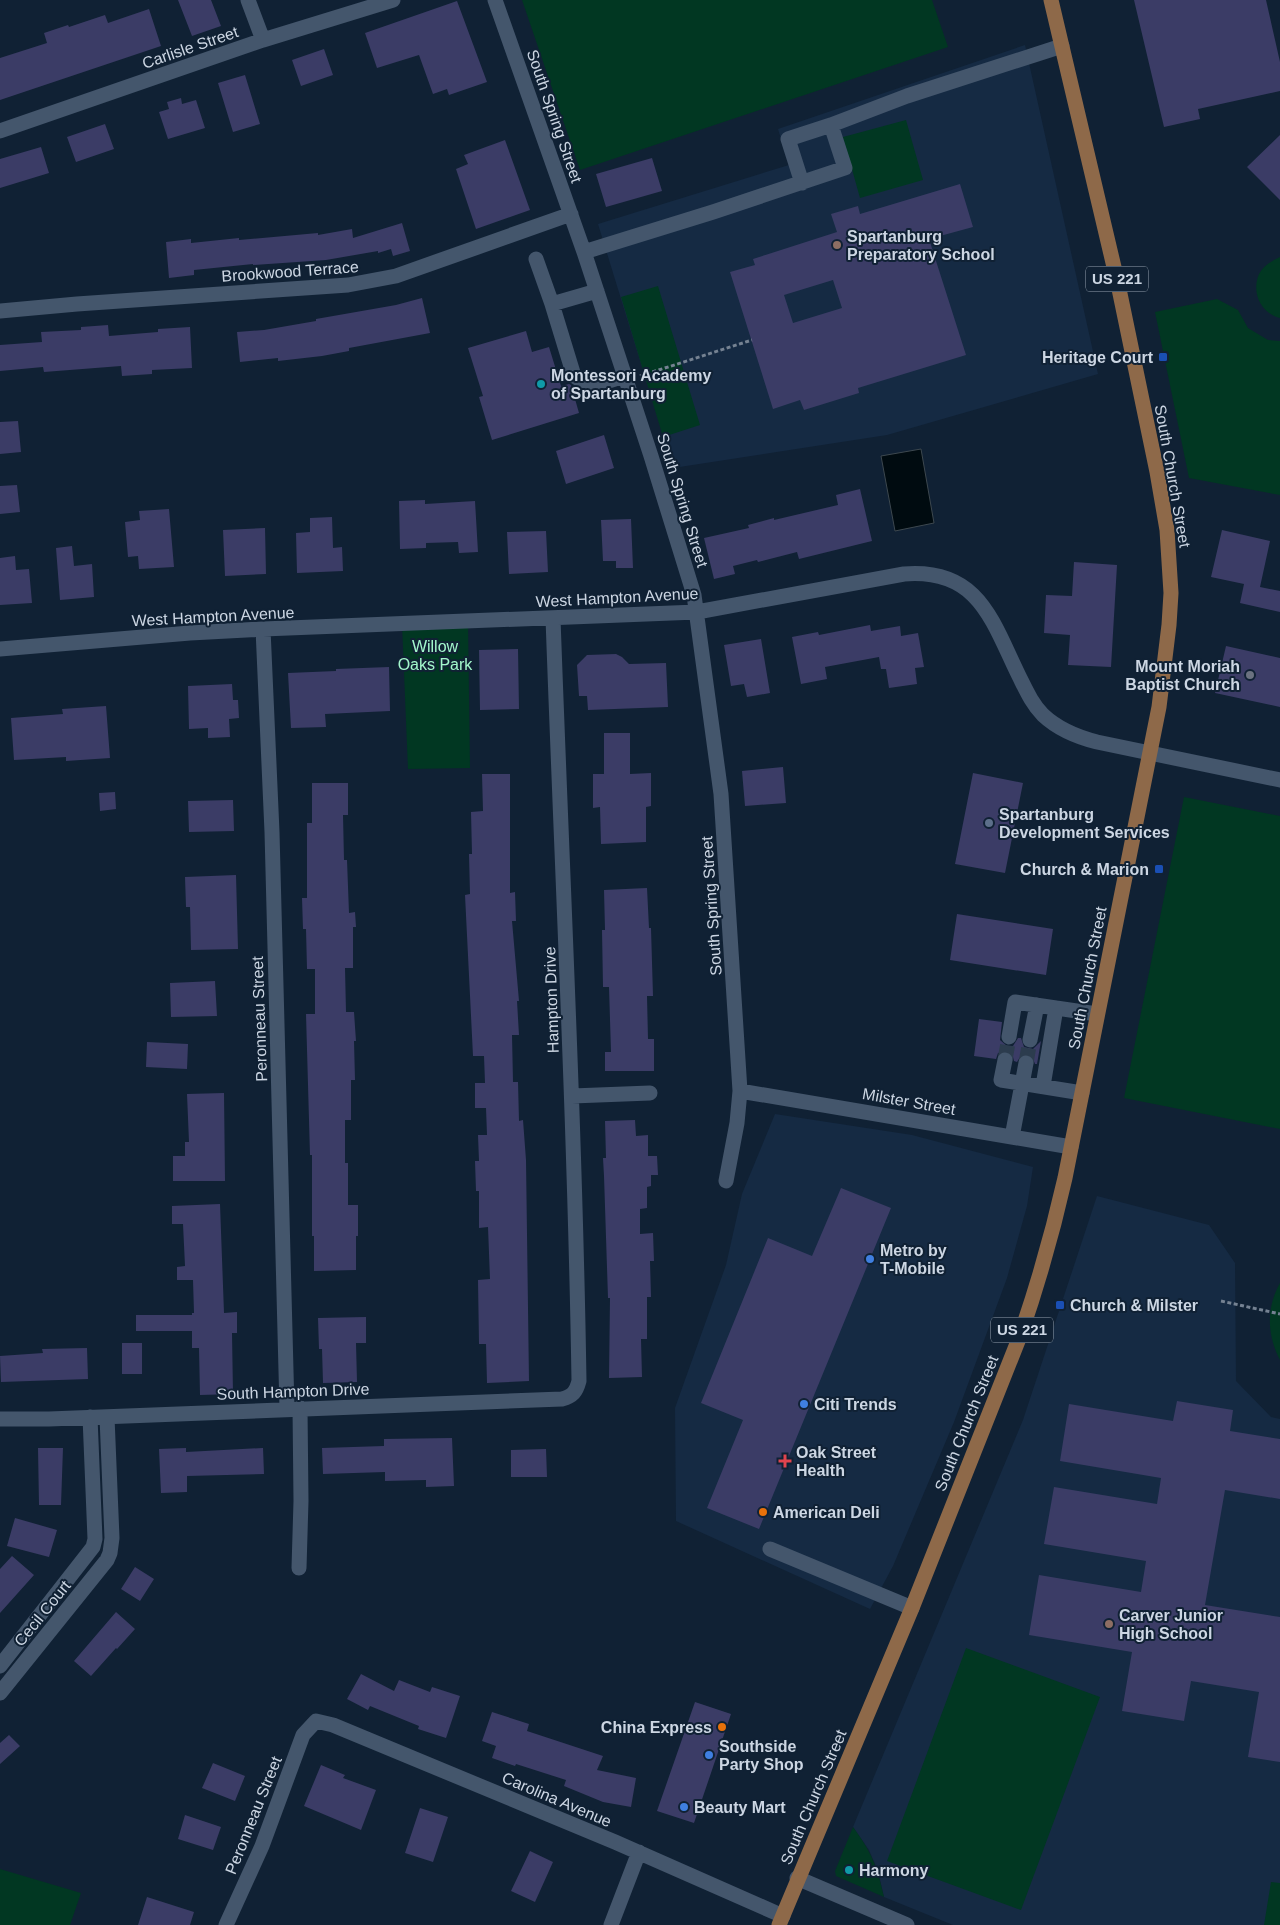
<svg xmlns="http://www.w3.org/2000/svg" width="1280" height="1925" font-family="Arial,sans-serif">
	<style>
		.built { fill: #152a43 }
		.green { fill: #013722 }
		.water { fill: #000b10; stroke: #3d484f }
		.building { fill: #3b3c66; fill-rule: evenodd }
		.lines { fill: none; stroke-linecap: round; stroke-linejoin: round }
		.minor-tunnel { stroke: #2c3c4e; stroke-width: 15; stroke-dasharray: 15 8; stroke-linecap: butt }
		.path { stroke: #758292; stroke-width: 3; stroke-dasharray: 4 2.5; stroke-linecap: butt }
		.minor { stroke: #44566c; stroke-width: 15 }
		.major { stroke: #8e6949; stroke-width: 15 }
		.education-dot { fill: #8d6e63; stroke: #102134; stroke-width: 2 }
		.transit-dot { fill: #1a4fb4; stroke: #102134; stroke-width: 2 }
		.culture-dot { fill: #0f9aa8; stroke: #102134; stroke-width: 2 }
		.worship-dot { fill: #6b7280; stroke: #102134; stroke-width: 2 }
		.service-dot { fill: #5c6f8a; stroke: #102134; stroke-width: 2 }
		.shop-dot { fill: #3f7fe0; stroke: #102134; stroke-width: 2 }
		.health-dot { fill: #e0444e; stroke: #102134; stroke-width: 2 }
		.food-dot { fill: #e8710a; stroke: #102134; stroke-width: 2 }
		.labels { text-anchor: middle; stroke-width: 4; stroke-linejoin: round; paint-order: stroke }
		.shield { fill: #102134; stroke: #94a0ae; stroke-width: 1 }
		.shield-label { font-size: 15px; font-weight: bold; fill: #ccd6e3 }
		.street-label { font-size: 16px; fill: #ccd6e3; stroke: #102134 }
		.poi-label { font-size: 16px; font-weight: bold; fill: #ccd6e3; stroke: #102134; text-anchor: start }
		.park-label { font-size: 16px; fill: #a3f7cc; stroke: #102134 }
	</style>
	<rect width="100%" height="100%" fill="#102134"/>
	<!-- built -->
	<path class="built" d="M1025,45L1098,374L887,435L673,468L598,224L789,165L778,129Z
		M775,1114L912,1135L1033,1167L1027,1206L1007,1278L954,1422L893,1566L870,1609L676,1521L675,1408L726,1265L742,1194Z
		M1097,1196L1209,1225L1235,1263L1236,1381L1271,1417L1280,1419V1925H953L884,1897L878,1871L869,1850L853,1827L1023,1420Z"/>
	<!-- green -->
	<path class="green" d="M522,0H932L948,47L580,170Z
		M906,120L923,180L860,198L843,137Z
		M1280,257V318C1261,313 1251,293 1259,274C1263,266 1272,261 1280,257Z
		M658,286L700,425L663,437L621,297Z
		M1217,299L1238,310L1248,328L1268,340L1280,341V495L1189,478L1155,312Z
		M468,621L470,768L408,769L402,624Z
		M1184,797L1280,816V1129L1124,1098Z
		M1280,1283V1360C1267,1335 1266,1308 1280,1283Z
		M966,1648L1100,1697L1021,1910L887,1861Z
		M853,1827C872,1853 877,1866 884,1897L836,1876L835,1871Z
		M0,1869L81,1893L70,1925H0Z
		M1271,1882L1280,1883V1925H1264Z"/>
	<!-- water -->
	<path class="water" d="M921,449L934,523L895,531L881,456Z"/>
	<!-- building -->
	<path class="building" d="M178,0H211L221,26L192,36Z
		M1134,0H1266L1280,62V91L1198,109L1200,119L1164,127Z
		M457,1L487,82L449,95L447,89L433,94L419,55L377,68L365,33Z
		M149,9L161,46L0,100V58L47,43L44,33L68,25L69,27L105,15L108,23Z
		M324,49L333,75L301,86L292,60Z
		M245,75L260,124L233,132L218,83Z
		M181,98L182,104L196,100L205,128L168,139L159,112L169,109L167,102Z
		M105,124L114,149L76,162L67,137Z
		M1280,135V200L1247,167Z
		M505,140L530,210L476,229L456,169L468,164L464,155Z
		M41,147L49,173L0,188V159Z
		M652,158L662,191L606,207L596,174Z
		M960,184L973,227L929,239L966,355L858,388L859,393L804,410L800,400L773,409L730,272L755,265L753,259L837,232L831,214L858,206L860,214ZM833,280L842,308L793,323L784,295Z
		M402,223L410,251L393,256L391,249L378,253V251L326,260L253,265V264L194,270V275L169,278L166,242L191,239V243L239,238V240L318,233V235L352,229L353,238Z
		M422,298L430,333L349,348V351L322,356L278,361V358L240,362L237,332L264,330L316,321V319L396,305Z
		M108,325L109,336L158,332V329L190,327L192,368L152,370V374L122,376L121,366L44,372L43,367L0,371V345L42,342L41,332L81,330V327Z
		M526,331L532,352L549,347L561,386L569,384L571,385L579,413L492,440L479,397L483,396L468,348Z
		M18,421L21,452L0,454V422Z
		M604,435L614,468L566,484L556,451Z
		M17,485L20,512L0,514V486Z
		M860,489L872,541L799,559L797,552L758,562L757,560L733,566L735,574L714,579L704,538L749,528L748,525L774,518V520L838,505L836,495Z
		M425,500V504L475,501L478,552L459,553L458,542L426,543V548L400,549L399,501Z
		M169,509L174,567L139,569L138,556L128,557L125,522L140,520L139,511Z
		M332,517L333,548L342,547L343,571L297,573L296,533L310,532V518Z
		M631,519L633,568H616V561H603L601,520Z
		M265,528L266,574L225,576L223,530Z
		M1222,530L1270,541L1260,587L1280,591V612L1240,603L1244,584L1211,577Z
		M546,531L548,572L509,574L507,532Z
		M72,546L74,566L92,564L94,597L60,600L56,548Z
		M15,556L16,570L29,569L32,603L0,605V558Z
		M1074,562L1117,565L1111,667L1068,665L1070,635L1044,633L1046,595L1072,596Z
		M870,625L871,631L900,626L901,636L918,633L924,667L915,668L917,684L889,688L886,669H881L879,657L825,667L827,679L801,684L792,637L818,632L819,635Z
		M761,639L770,693L747,697L744,684L731,686L724,645Z
		M1226,646L1280,658V707L1215,693Z
		M518,649L519,709L480,710L479,650Z
		M616,654L622,657L629,664L666,663L668,707L588,710L587,696H579L577,665L587,655Z
		M389,667L390,711L325,714L326,727L291,728L288,673L336,671V669Z
		M232,684L233,700H238L239,718L229,719L230,737L208,738V728L189,729L188,686Z
		M106,706L110,758L66,761V757L14,760L11,718L63,714L62,709Z
		M604,733H630V774L651,773V806L646,807V842L601,844L600,807L593,808V774H604Z
		M783,767L786,803L745,806L742,771Z
		M973,773L1023,783L1005,873L955,864Z
		M482,774H510V893L515,892L516,921H512L519,1001H517L519,1035H512L513,1082H518L519,1121L523,1120L526,1160L529,1381L487,1383L486,1344H479L478,1280L490,1279L488,1227L479,1228V1191H476L475,1161H479L478,1135H487L486,1108H475V1083H485L484,1056H473L465,895L470,894L469,854H472L471,812L483,811Z
		M312,783H348V815H343L344,860H347L349,913L355,912L356,927H353V968H345L346,1012H354L356,1041H354L355,1080H351V1120H345V1163H348V1205H358V1236H356V1270L314,1271V1236H312V1155H310L306,1014H315V969H307L306,929H303L302,898H307V823H312Z
		M115,792L116,809L100,811L99,793Z
		M233,800L234,831L189,832L188,801Z
		M236,875L238,949L191,950L190,907H186L185,877Z
		M647,888L649,928H651L653,996H647L648,1039H654V1071H605V1052H611L609,987H603L602,930H605L604,890Z
		M957,914L1053,929L1046,975L950,960Z
		M215,981L217,1016L171,1017L170,983Z
		M979,1019L1002,1022L1000,1040L1007,1046H1013L1018,1038H1021L1024,1047L1033,1049L1041,1041L1037,1064H1035L1032,1056L1027,1054H1022L1017,1062L1014,1061L1012,1053L1006,1051L998,1053L996,1059L974,1056Z
		M147,1042L188,1044L187,1069L146,1067Z
		M224,1093L225,1181H173V1156H185V1142H189L187,1094Z
		M635,1120L636,1136L648,1135V1156H657L658,1175H651V1186L647,1187V1208L640,1209V1234L653,1233L654,1261H650L651,1297H647V1339H641L642,1377L609,1378L610,1298H608L604,1176L603,1158H606L605,1121Z
		M841,1188L891,1208L759,1529L707,1508L743,1420L701,1403L768,1238L812,1256Z
		M220,1204L224,1313L237,1312V1333H232L233,1394L200,1395L199,1348H192V1331H136V1315H192V1313H194L193,1280H177V1267L185,1266L183,1224H172V1206Z
		M366,1317V1343H356L357,1382L323,1383L322,1349H319L318,1318Z
		M122,1343H142V1374H122Z
		M87,1348L88,1379L1,1382L0,1356L43,1353L42,1349Z
		M1177,1401L1233,1410L1230,1431L1280,1439V1499L1225,1490L1205,1605L1280,1617V1762L1248,1757L1259,1692L1191,1681L1184,1721L1122,1711L1132,1652L1029,1635L1039,1575L1141,1592L1146,1561L1044,1544L1054,1487L1157,1504L1161,1478L1060,1461L1069,1404L1173,1421Z
		M452,1438L454,1486L426,1487V1480L385,1481V1472L323,1474L322,1448L384,1446V1439Z
		M38,1448H63L61,1505H39Z
		M186,1448V1452L263,1448L264,1474L187,1476V1492L161,1493L159,1449Z
		M546,1449L547,1477H511V1450Z
		M15,1518L57,1530L49,1557L7,1546Z
		M12,1556L34,1575L0,1613V1569Z
		M135,1567L154,1579L140,1601L121,1589Z
		M116,1612L135,1629L117,1649L116,1648L91,1676L74,1661Z
		M361,1674L394,1691L399,1680L430,1692L432,1687L460,1696L446,1738L418,1729L419,1726L370,1706L368,1710L347,1699Z
		M695,1702L731,1714L694,1823L657,1811Z
		M492,1712L529,1724L527,1731L603,1756L597,1770L636,1778L631,1807L603,1802L564,1786L566,1780L516,1764L515,1766L492,1758L496,1746L482,1741Z
		M9,1735L20,1746L0,1764V1743Z
		M213,1763L245,1776L235,1801L202,1788Z
		M321,1765L345,1775L343,1778L376,1790L361,1830L304,1806Z
		M420,1808L448,1817L433,1862L405,1853Z
		M185,1815L221,1827L213,1850L178,1839Z
		M530,1851L553,1862L535,1902L511,1891Z
		M147,1897L194,1912L190,1925H138Z"/>
	<g class="lines">
		<!-- minor-tunnel -->
		<path class="minor-tunnel" d="M1005,1060L1009,1037
			M1026,1063L1030,1040"/>
		<!-- path -->
		<path class="path" d="M640,376L752,340
			M1221,1301L1280,1314"/>
		<!-- minor -->
		<path class="minor" d="M248,0L263,40
			M495,0L584,252L651,456L694,595L721,794L740,1091L737,1123L726,1181
			M0,131L263,40L393,0
			M802,183L788,139L831,125L907,96L1062,46
			M584,252L713,212L845,168L831,125
			M536,259L552,304
			M597,291L552,304L574,376L585,383L596,385L624,376
			M0,311L77,304L348,285L396,276L571,214
			M263,629L272,832L287,1409
			M0,649L190,633L263,629L697,612L904,574C979,568 992,621 1019,676C1026,690 1032,704 1043,715C1059,730 1077,737 1097,742L1280,780
			M1009,1037L1015,1002L1097,1014
			M1030,1040L1037,1005
			M1005,1060L1001,1080L1082,1093
			M1043,1086L1056,1008
			M740,1091L1071,1147
			M572,1096L650,1093
			M1012,1137L1026,1063
			M0,1419H49L562,1399C573,1396 576,1392 579,1381C575,1127 562,872 553,618
			M770,1549L912,1608
			M299,1568L301,1501L300,1408
			M0,1666L93,1547L95,1539L90,1417
			M0,1693L107,1560L110,1553L112,1538L107,1417
			M797,1878L907,1925
			M226,1925L262,1846L303,1735L316,1721L333,1725L615,1842L783,1916
			M611,1925L639,1852"/>
		<!-- major -->
		<path class="major" d="M779,1925L912,1608L1020,1336C1038,1284 1053,1231 1065,1178L1159,707L1169,625L1171,593L1167,530L1157,472L1118,284L1051,0"/>
	</g>
	<!-- markers -->
	<g class="education-dot">
		<circle cx="837" cy="245" r="5"/>
		<circle cx="1109" cy="1624" r="5"/>
	</g>
	<g class="transit-dot">
		<rect x="1158" y="352" width="10" height="10" rx="2.5"/>
		<rect x="1154" y="864" width="10" height="10" rx="2.5"/>
		<rect x="1055" y="1300" width="10" height="10" rx="2.5"/>
	</g>
	<g class="culture-dot">
		<circle cx="541" cy="384" r="5"/>
		<circle cx="849" cy="1870" r="5"/>
	</g>
	<circle class="worship-dot" cx="1250" cy="675" r="5"/>
	<circle class="service-dot" cx="989" cy="823" r="5"/>
	<g class="shop-dot">
		<circle cx="870" cy="1259" r="5"/>
		<circle cx="804" cy="1404" r="5"/>
		<circle cx="709" cy="1755" r="5"/>
		<circle cx="684" cy="1807" r="5"/>
	</g>
	<path class="health-dot" d="M782.5 1453.5h5v5h5v5h-5v5h-5v-5h-5v-5h5z"/>
	<g class="food-dot">
		<circle cx="763" cy="1512" r="5"/>
		<circle cx="722" cy="1727" r="5"/>
	</g>
	<g class="labels">
		<!-- shield labels -->
		<g class="shield">
			<rect x="1086" y="266.5" width="62" height="25" rx="4"/>
			<rect x="991" y="1317.5" width="62" height="25" rx="4"/>
		</g>
		<g class="shield-label">
			<text x="1117" y="284">US 221</text>
			<text x="1022" y="1335">US 221</text>
		</g>
		<!-- street labels -->
		<g class="street-label">
			<text transform="translate(190 47) rotate(-19)" y="6">Carlisle Street</text>
			<text transform="translate(555 116) rotate(71)" y="6">South Spring Street</text>
			<text transform="translate(290 271) rotate(-4)" y="6">Brookwood Terrace</text>
			<text transform="translate(1173 476) rotate(80)" y="6">South Church Street</text>
			<text transform="translate(683 500) rotate(73)" y="6">South Spring Street</text>
			<text transform="translate(617 597) rotate(-3)" y="6">West Hampton Avenue</text>
			<text transform="translate(213 616) rotate(-3)" y="6">West Hampton Avenue</text>
			<text transform="translate(711 906) rotate(-94)" y="6">South Spring Street</text>
			<text transform="translate(1087 978) rotate(-79)" y="6">South Church Street</text>
			<text transform="translate(551 1000) rotate(-92)" y="6">Hampton Drive</text>
			<text transform="translate(259 1019) rotate(-92)" y="6">Peronneau Street</text>
			<text transform="translate(909 1101) rotate(10)" y="6">Milster Street</text>
			<text transform="translate(293 1391) rotate(-2)" y="6">South Hampton Drive</text>
			<text transform="translate(966 1423) rotate(-68)" y="6">South Church Street</text>
			<text transform="translate(42 1613) rotate(-51)" y="6">Cecil Court</text>
			<text transform="translate(813 1797) rotate(-67)" y="6">South Church Street</text>
			<text transform="translate(557 1799) rotate(23)" y="6">Carolina Avenue</text>
			<text transform="translate(253 1815) rotate(-68)" y="6">Peronneau Street</text>
		</g>
		<!-- poi labels -->
		<g class="poi-label">
			<text x="847" y="242">Spartanburg<tspan x="847" dy="18">Preparatory School</tspan></text>
			<text x="1153" y="363" text-anchor="end">Heritage Court</text>
			<text x="551" y="381">Montessori Academy<tspan x="551" dy="18">of Spartanburg</tspan></text>
			<text x="1240" y="672" text-anchor="end">Mount Moriah<tspan x="1240" dy="18">Baptist Church</tspan></text>
			<text x="999" y="820">Spartanburg<tspan x="999" dy="18">Development Services</tspan></text>
			<text x="1149" y="875" text-anchor="end">Church &amp; Marion</text>
			<text x="880" y="1256">Metro by<tspan x="880" dy="18">T-Mobile</tspan></text>
			<text x="1070" y="1311">Church &amp; Milster</text>
			<text x="814" y="1410">Citi Trends</text>
			<text x="796" y="1458">Oak Street<tspan x="796" dy="18">Health</tspan></text>
			<text x="773" y="1518">American Deli</text>
			<text x="1119" y="1621">Carver Junior<tspan x="1119" dy="18">High School</tspan></text>
			<text x="712" y="1733" text-anchor="end">China Express</text>
			<text x="719" y="1752">Southside<tspan x="719" dy="18">Party Shop</tspan></text>
			<text x="694" y="1813">Beauty Mart</text>
			<text x="859" y="1876">Harmony</text>
		</g>
		<!-- park labels -->
		<g class="park-label">
			<text x="435" y="652">Willow<tspan x="435" dy="18">Oaks Park</tspan></text>
		</g>
	</g>
</svg>
